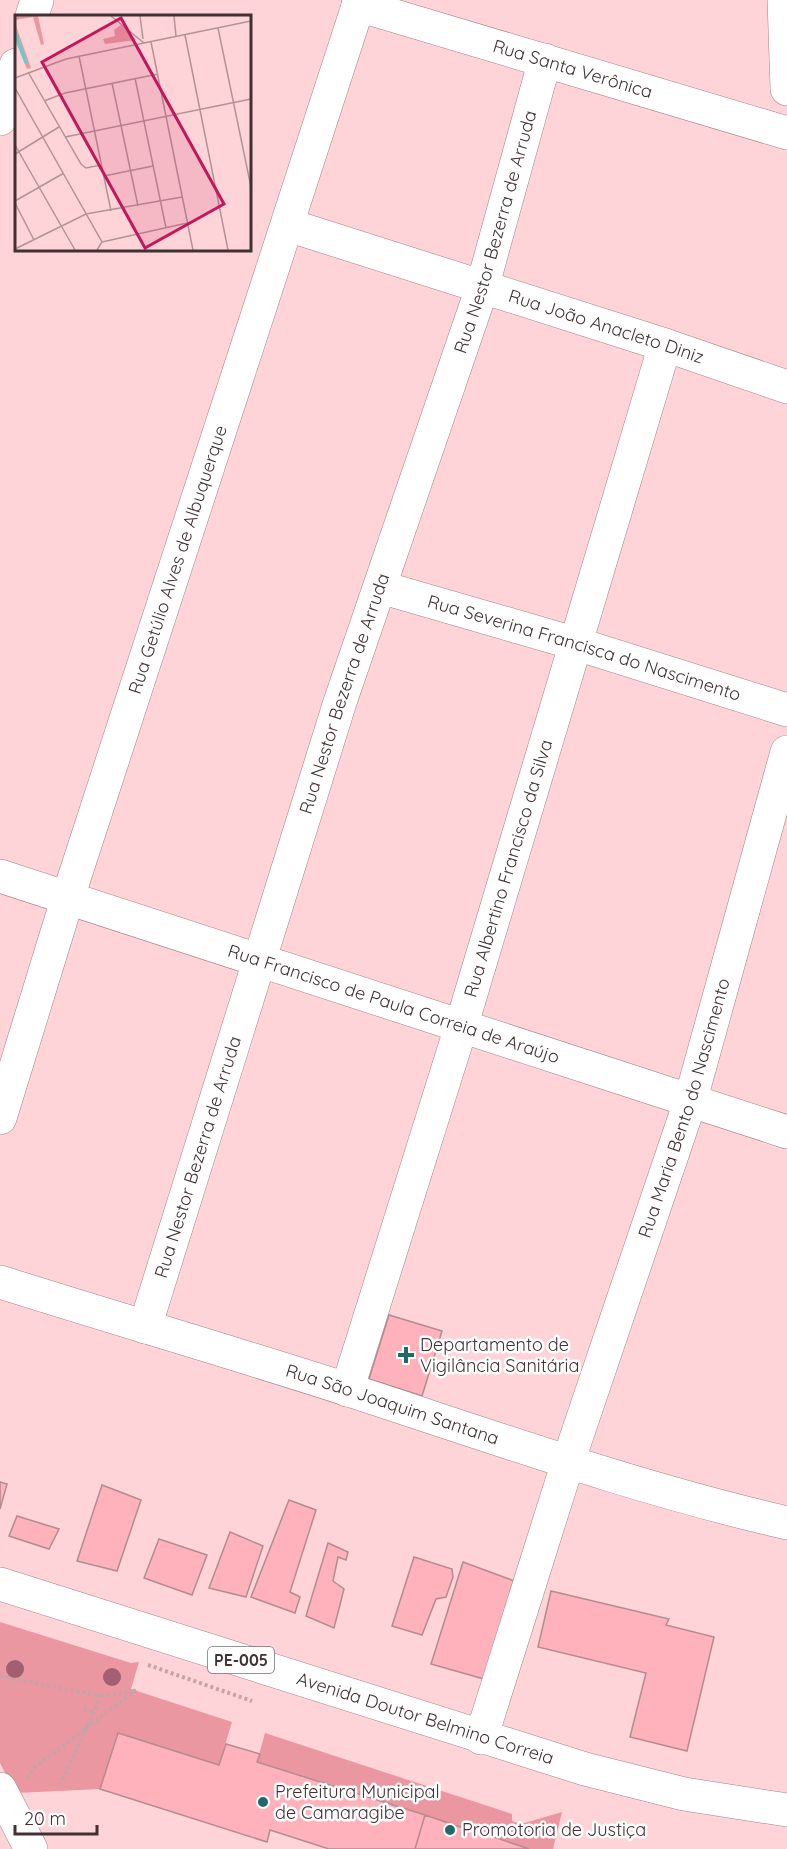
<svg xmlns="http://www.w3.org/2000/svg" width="787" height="1849" font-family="Quicksand,sans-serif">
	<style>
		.green { fill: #ea97a2 }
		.building { fill: #ffb2bb; stroke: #b38c90; stroke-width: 1.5 }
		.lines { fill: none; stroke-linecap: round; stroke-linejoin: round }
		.minor-casing { stroke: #a78185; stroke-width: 34 }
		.major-casing { stroke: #a78185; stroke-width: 34 }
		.path { stroke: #c5a3a6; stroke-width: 4; stroke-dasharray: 3 3; stroke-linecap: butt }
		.minor { stroke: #fff; stroke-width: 33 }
		.major { stroke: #fff; stroke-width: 33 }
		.tree { fill: #a15f71 }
		.poi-dot { fill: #206b67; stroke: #fff; stroke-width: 2 }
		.labels { text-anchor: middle; stroke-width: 5; stroke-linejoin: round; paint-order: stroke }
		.shield { fill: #fff; stroke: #7b6f70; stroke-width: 1.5 }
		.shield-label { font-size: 16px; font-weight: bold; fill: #423133 }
		.street-label { font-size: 18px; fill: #423133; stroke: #fff }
		.poi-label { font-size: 18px; fill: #423133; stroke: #fff; text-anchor: start }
		.inset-river { fill: none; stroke: #53d3cc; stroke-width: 3 }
		.inset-road { fill: none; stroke: #b39396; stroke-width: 1.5 }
		.view { fill: #c2185b; fill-opacity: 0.15; stroke: #c2185b; stroke-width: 3 }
		.inset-edge { fill: none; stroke: #423133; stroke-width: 3 }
	</style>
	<rect width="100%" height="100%" fill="#fed4d8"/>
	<!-- green -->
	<path class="green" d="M0,1622L131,1663L139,1662L131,1689L232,1722L219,1765L118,1733L100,1789L16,1793L0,1763Z
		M265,1733L512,1814V1821L521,1824L562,1812L553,1849H529L479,1832L480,1827L465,1822L463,1828L257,1762Z"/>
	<!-- building -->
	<path class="building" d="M389,1315L442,1331L422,1396L369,1379Z
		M0,1482L7,1484L0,1509Z
		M102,1485L141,1500L117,1571L77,1561Z
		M289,1500L316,1510L290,1592L300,1597L295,1613L251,1597Z
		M17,1516L59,1529L49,1549L9,1536Z
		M230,1532L263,1546L246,1597L209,1588Z
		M159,1539L207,1555L192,1595L144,1578Z
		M328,1543L348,1552L346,1560L338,1557L333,1581L344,1589L334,1628L306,1616Z
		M414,1557L452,1569L453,1577L446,1597L436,1599L422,1635L392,1626Z
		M463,1562L517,1582L484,1679L431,1664Z
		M551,1591L669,1619L666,1625L714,1637L687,1751L630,1737L646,1673L538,1647Z
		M118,1733L219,1765L226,1744L260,1754L257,1762L425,1815L415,1849H329L270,1830L267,1842L100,1789Z
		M425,1815L463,1828L464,1822L481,1827L479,1832L529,1849H415Z"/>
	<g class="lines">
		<!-- minor casing -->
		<g class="minor-casing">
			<g id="minor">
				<path d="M784,0L787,89"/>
				<path id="s1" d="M358,5L787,133"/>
				<path d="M32,16L37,0"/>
				<path d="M0,119L16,65"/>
				<path id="s2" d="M288,225L665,345L787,387"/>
				<path id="s3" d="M380,587L577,644L787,710"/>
				<path id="s4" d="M0,876L787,1132"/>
				<path id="s5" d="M0,1118L68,897L360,0"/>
				<path id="s6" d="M0,1282C117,1319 235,1353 352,1391C496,1438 639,1489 787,1523"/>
				<path id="s7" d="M145,1327L340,702L482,288L545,60"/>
				<path id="s8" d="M347,1390L461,1027L665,345"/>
				<path id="s9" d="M481,1738L568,1462L690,1102L787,752"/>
				<path d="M0,1789L31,1849"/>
			</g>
		</g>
		<!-- major casing -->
		<g class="major-casing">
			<g id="major">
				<path id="s10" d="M0,1584L585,1769L684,1794L787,1810"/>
			</g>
		</g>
		<!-- path -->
		<path class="path" d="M148,1665L252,1701
			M0,1676L101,1696L60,1785
			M101,1696L135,1691
			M84,1709L93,1712
			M27,1778L35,1767L136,1690"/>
		<!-- minor -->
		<use href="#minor" class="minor"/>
		<!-- major -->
		<use href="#major" class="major"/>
	</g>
	<!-- trees -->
	<g class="tree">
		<circle cx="15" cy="1669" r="9"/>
		<circle cx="112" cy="1677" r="9"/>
	</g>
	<!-- markers -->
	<g class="poi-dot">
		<path d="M403 1346h6v6h6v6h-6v6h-6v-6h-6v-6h6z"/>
		<circle cx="263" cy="1802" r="6"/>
		<circle cx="450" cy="1830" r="6"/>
	</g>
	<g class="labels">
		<!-- shield labels -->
		<rect class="shield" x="208" y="1647" width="66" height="26" rx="4.5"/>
		<g class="shield-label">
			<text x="241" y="1666">PE-005</text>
		</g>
		<!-- street labels -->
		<g class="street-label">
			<text dy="6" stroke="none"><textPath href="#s1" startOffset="224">Rua Santa Verônica</textPath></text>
			<text dy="6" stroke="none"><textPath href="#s7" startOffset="1150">Rua Nestor Bezerra de Arruda</textPath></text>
			<text dy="6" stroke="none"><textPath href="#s2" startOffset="334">Rua João Anacleto Diniz</textPath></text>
			<text dy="6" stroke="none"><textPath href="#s5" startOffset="586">Rua Getúlio Alves de Albuquerque</textPath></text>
			<text dy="6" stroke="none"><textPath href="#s3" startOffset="213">Rua Severina Francisca do Nascimento</textPath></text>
			<text dy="6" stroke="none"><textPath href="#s7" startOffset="664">Rua Nestor Bezerra de Arruda</textPath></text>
			<text dy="6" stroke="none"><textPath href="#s8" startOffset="546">Rua Albertino Francisco da Silva</textPath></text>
			<text dy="6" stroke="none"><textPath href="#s4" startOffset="414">Rua Francisco de Paula Correia de Araújo</textPath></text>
			<text dy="6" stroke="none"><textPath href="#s9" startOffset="662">Rua Maria Bento do Nascimento</textPath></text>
			<text dy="6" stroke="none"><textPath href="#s7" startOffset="178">Rua Nestor Bezerra de Arruda</textPath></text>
			<text dy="6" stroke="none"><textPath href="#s6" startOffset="411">Rua São Joaquim Santana</textPath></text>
			<text dy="6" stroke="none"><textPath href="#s10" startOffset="446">Avenida Doutor Belmino Correia</textPath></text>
		</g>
		<!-- poi labels -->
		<g class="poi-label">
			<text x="420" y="1351">Departamento de<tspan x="420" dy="21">Vigilância Sanitária</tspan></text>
			<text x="275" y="1798">Prefeitura Municipal<tspan x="275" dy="21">de Camaragibe</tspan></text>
			<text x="462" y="1836">Promotoria de Justiça</text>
		</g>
	</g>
	<!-- overview -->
	<g transform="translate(15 15)">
		<rect width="236" height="236" fill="#fed4d8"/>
		<path d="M0,1H23L29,29L26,30L18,2L0,5ZM0,8L16,53L12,54L0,25ZM107,9L121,25L90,29L88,24L100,21L99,15Z" fill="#ea97a2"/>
		<path class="inset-river" d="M0,17L11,48"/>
		<path class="inset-road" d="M96,1L129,28M125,1L128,24M159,1L161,21M203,13L236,172M170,20L213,235M136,27L178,235M64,41L96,196M13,57L66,149L71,153L86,150M0,63L51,44L236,6M120,63L151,213M97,68L123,191M0,73L87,227L82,235M29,86L50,78L143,59M50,122L236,84M0,130L60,235M0,139L44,112M89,161L138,151M0,186L49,158M0,188L19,225M122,219L131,235M87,227L172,208M0,234L71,199L167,182"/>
		<path class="view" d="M106,3L209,189L130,233L27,47Z"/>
		<rect width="236" height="236" class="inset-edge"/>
	</g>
	<!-- scale -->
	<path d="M15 1825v9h82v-9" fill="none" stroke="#423133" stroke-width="3"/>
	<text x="24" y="1825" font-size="18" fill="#423133" stroke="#ffffff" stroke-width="4.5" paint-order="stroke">20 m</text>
</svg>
